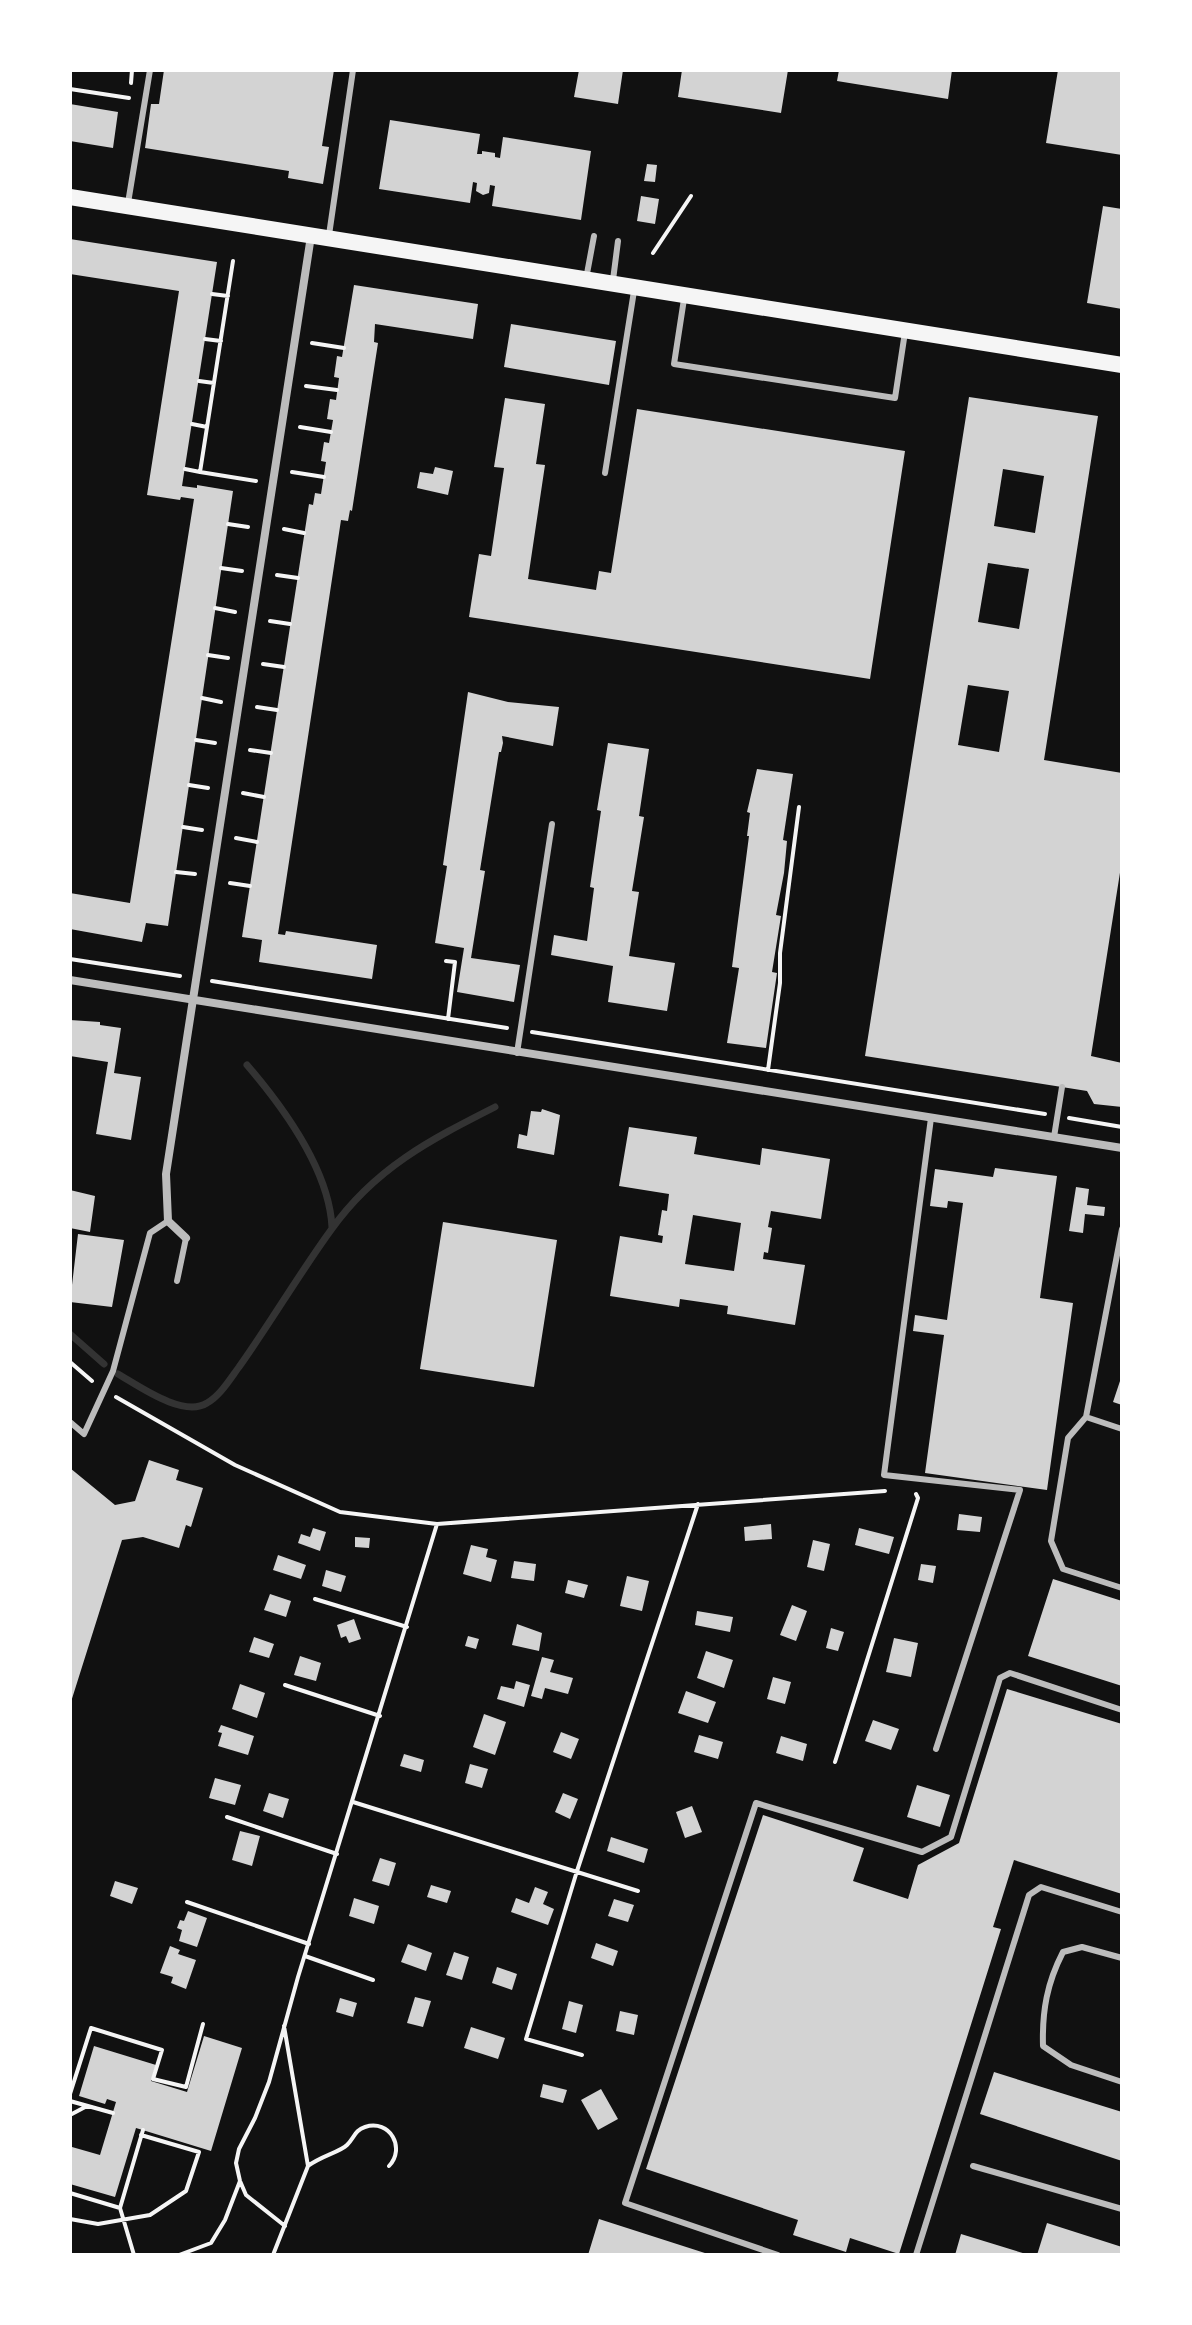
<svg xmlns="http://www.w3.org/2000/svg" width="1192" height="2325" font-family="Jost,sans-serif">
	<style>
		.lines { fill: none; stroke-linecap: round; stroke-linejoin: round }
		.stream { stroke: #333; stroke-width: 7 }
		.building { fill: #d3d3d3; fill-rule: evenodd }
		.path { stroke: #f5f5f5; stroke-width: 4 }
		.service { stroke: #bcbcbc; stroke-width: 6 }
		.minor { stroke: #bcbcbc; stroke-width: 8 }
		.secondary { stroke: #f5f5f5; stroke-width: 16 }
	</style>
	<rect width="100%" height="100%" fill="#111"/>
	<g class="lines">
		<!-- stream -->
		<path class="stream" d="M247,1065C283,1107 329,1170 332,1227
			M70,1334L104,1364
			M118,1374C139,1386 183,1418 207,1403C220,1396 230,1379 239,1367C271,1322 299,1274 331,1230C375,1168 430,1140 495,1107"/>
	</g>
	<!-- building -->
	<path class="building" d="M164,70H334L322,146L329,147L323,184L288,178L289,171L145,148L151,104H159Z
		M579,70H623L618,104L574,97Z
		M682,70H788L781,113L678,97Z
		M839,70H952L948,99L837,81Z
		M1058,70H1122V155L1046,143Z
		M70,104L118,112L113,148L70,141Z
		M390,120L480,134L477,154H482V151L495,153V157L500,158L503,137L591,151L581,220L492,206L495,186L490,185L489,193L483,195L476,191L477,183L473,182L470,203L379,189Z
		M647,164L657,165L655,182L644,181Z
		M641,196L659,199L655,224L637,221Z
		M1103,206L1122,209V309L1087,303Z
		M70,239L217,262L182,486L197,488V485L233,491L168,926L146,923L142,942L70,929V893L130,903L194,499L181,497L180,500L147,495L179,291L70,274Z
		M354,285L478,304L473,339L375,324L374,342L378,343L352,511L350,510L348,521L341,520L278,934L285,935L286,931L377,945L372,979L259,962L262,940L242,937L309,504L313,505L315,493L321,494L326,462L321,461L324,442L329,443L333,420L327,419L330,399L336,400L339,378L334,377L337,356L342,357Z
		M511,324L616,341L609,385L504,367Z
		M969,397L1098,416L1044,760L1122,773V860L1091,1056L1122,1063V1107L1094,1104L1087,1091L865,1056ZM1003,469L1044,476L1035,533L994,526ZM988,563L1029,569L1019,629L978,622ZM968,685L1009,691L999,752L958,745Z
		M505,398L545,404L536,464L545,465L528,579L596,590L599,571L611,573L637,409L905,451L870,679L469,617L479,554L491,556L504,468L494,467Z
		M435,467L453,471L448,495L417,488L420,472L433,474Z
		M468,692L508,702L559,707L553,746L502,736L503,743L501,752H499L480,870L485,871L471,958L520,965L514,1002L457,992L464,948L435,943L447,866L443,865Z
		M608,743L649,749L639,816L644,817L632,891L639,892L629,956L675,963L667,1011L608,1002L613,966L551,955L554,935L587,941L594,888L590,887L601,811L597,810Z
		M757,769L793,774L783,840L787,841L784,873L776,915L781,916L772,972L777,973L766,1048L727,1043L739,968L732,967L749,836H747L750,813L747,812Z
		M70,1020L100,1022V1025L121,1028L114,1073L141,1077L131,1140L96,1134L108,1062L70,1056Z
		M542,1109L560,1115L554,1155L517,1148L519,1134L527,1136L531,1111L541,1112Z
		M629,1127L697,1137L694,1154L760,1165L762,1148L830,1159L821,1219L771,1211L768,1227L772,1228L768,1253L764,1252L763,1259L805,1265L795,1325L727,1314L728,1306L680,1299L679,1307L610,1296L620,1236L662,1243L663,1236L658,1235L662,1210L667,1211L669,1194L619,1186ZM693,1215L741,1223L734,1271L685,1264Z
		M995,1168L1057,1176L1040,1298L1073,1303L1047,1490L925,1473L944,1335L913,1331L915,1315L947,1320L963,1203L948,1201L947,1208L930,1206L935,1169L993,1177Z
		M1076,1187L1089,1189L1087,1205L1105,1207L1104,1216L1085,1214L1083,1233L1069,1231Z
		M70,1190L95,1196L90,1232L70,1228Z
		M443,1222L557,1240L534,1387L420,1369Z
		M78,1234L124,1240L112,1307L70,1302Z
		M1122,1375V1405L1113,1402Z
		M149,1460L179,1470L176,1480L203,1488L191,1527L186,1525L179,1548L143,1537L122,1540L70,1705V1468L115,1505L135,1501Z
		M959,1514L982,1517L980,1532L957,1530Z
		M771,1524L772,1539L745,1541L744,1527Z
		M313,1528L326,1532L320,1551L298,1543L301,1534L310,1537Z
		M859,1528L894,1537L889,1554L855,1545Z
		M355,1537L370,1538L369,1548L355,1547Z
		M813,1540L830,1544L824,1571L807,1567Z
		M471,1545L488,1549L486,1557L497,1560L491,1582L463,1574Z
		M278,1555L306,1565L301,1579L273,1570Z
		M514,1561L536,1564L534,1581L511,1578Z
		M921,1564L936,1566L933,1583L918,1580Z
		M326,1570L346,1576L341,1592L322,1586Z
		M627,1576L649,1581L642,1611L620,1606Z
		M1053,1579L1122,1601V1686L1028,1656Z
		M568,1580L588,1585L584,1598L565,1593Z
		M270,1594L291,1601L286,1617L264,1610Z
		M792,1605L807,1611L796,1641L780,1635Z
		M697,1611L733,1617L730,1632L695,1625Z
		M354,1619L361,1639L349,1643L346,1636L341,1638L337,1625Z
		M517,1624L542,1633L539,1651L512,1645Z
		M831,1628L844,1632L838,1651L826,1648Z
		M468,1636L479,1639L476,1649L465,1646Z
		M254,1637L274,1644L269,1658L249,1652Z
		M894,1638L918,1643L911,1677L886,1672Z
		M706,1651L733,1660L724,1688L697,1678Z
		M300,1656L321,1663L316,1681L294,1675Z
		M542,1657L554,1660L550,1672L573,1678L568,1694L545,1688L542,1699L531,1696Z
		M773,1677L791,1682L785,1704L767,1699Z
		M516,1681L530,1685L524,1707L497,1699L501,1686L514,1689Z
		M240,1684L265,1693L257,1718L232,1709Z
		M1007,1689L1122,1724V1894L1014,1860L993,1927L1001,1929L899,2254L850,2238L846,2252L793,2235L798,2220L646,2169L763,1815L864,1848L853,1881L908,1899L918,1865L959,1843Z
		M686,1691L716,1702L708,1723L678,1713Z
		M484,1714L506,1722L495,1755L473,1747Z
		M873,1720L899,1729L891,1750L865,1741Z
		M221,1725L254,1736L248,1755L218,1746L222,1733L218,1732Z
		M561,1732L579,1739L571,1759L553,1752Z
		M699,1735L723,1742L718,1759L694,1752Z
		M781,1736L807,1744L803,1761L776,1753Z
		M404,1754L424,1760L421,1772L400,1766Z
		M470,1764L488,1769L482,1788L465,1783Z
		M215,1778L241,1785L235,1805L209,1798Z
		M917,1785L950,1795L940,1827L907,1817Z
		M269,1793L289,1799L283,1818L263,1811Z
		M563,1793L578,1799L570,1819L555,1812Z
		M692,1806L702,1832L685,1838L676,1812Z
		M240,1831L260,1836L252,1866L232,1860Z
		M611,1837L648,1849L644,1863L607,1851Z
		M380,1858L396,1863L389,1886L372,1881Z
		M115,1881L138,1888L132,1904L110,1896Z
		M431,1885L451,1891L447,1903L427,1897Z
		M535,1887L548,1892L543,1904L554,1909L548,1925L511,1912L516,1898L529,1903Z
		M354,1898L379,1906L374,1924L349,1916Z
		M614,1899L634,1905L628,1922L608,1916Z
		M188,1911L207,1918L197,1947L179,1941L182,1930L177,1928L180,1920L184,1921Z
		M596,1943L618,1951L613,1966L591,1958Z
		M408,1944L432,1953L426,1971L401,1962Z
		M170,1946L180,1950L178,1954L196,1960L186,1989L171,1983L173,1977L160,1973Z
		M454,1952L469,1957L462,1980L446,1975Z
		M497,1967L517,1974L512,1990L492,1983Z
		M415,1997L431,2001L423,2027L407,2023Z
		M340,1998L357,2003L353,2017L336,2012Z
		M569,2001L583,2005L576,2033L562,2029Z
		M620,2011L638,2015L634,2035L616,2031Z
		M471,2027L505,2038L498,2059L464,2048Z
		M204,2036L242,2048L211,2151L136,2128L115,2197L70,2184L72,2147L100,2155L116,2102L107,2099L105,2104L79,2096L94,2046L156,2065L151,2081L187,2092Z
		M994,2072L1122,2112V2161L980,2114Z
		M543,2084L567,2090L563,2103L540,2097Z
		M601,2089L618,2119L598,2130L581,2100Z
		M599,2219L708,2254V2255H588Z
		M1047,2223L1122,2247V2255H1037Z
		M961,2234L1026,2254V2255H955Z"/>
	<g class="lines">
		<!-- path -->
		<path class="path" d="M131,83L132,70
			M70,89L129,98
			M653,253L691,196
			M233,261L200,472L256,481
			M212,294L228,296
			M205,339L221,341
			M312,343L344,348
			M199,381L214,383
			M306,386L337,390
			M192,424L207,427
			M300,427L331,432
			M185,469L200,472
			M292,472L324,477
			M228,524L248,527
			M284,529L304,533
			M221,568L242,571
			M277,575L298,578
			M215,608L235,612
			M270,621L290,624
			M208,655L228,658
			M263,664L284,667
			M202,698L221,702
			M257,707L277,710
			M196,740L215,743
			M250,750L271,753
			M189,785L208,788
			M243,793L264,797
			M183,827L202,830
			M236,838L257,842
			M176,872L195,874
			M230,883L250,886
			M70,959L180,976
			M446,961L455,962L448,1019
			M212,981L507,1028
			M532,1032L1045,1114
			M768,1070L780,983V953L799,807
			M1069,1118L1122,1127
			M70,1362L92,1381
			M116,1397L235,1465L340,1512L437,1524L885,1491
			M315,1599L407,1627
			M285,1685L380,1716
			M835,1762L918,1498L916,1494
			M353,1802L638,1891
			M227,1817L337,1854
			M187,1902L309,1944
			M305,1956L373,1980
			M582,2055L526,2039L577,1871L698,1504
			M70,2094L91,2028L162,2050L153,2079L186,2087L203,2024
			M70,2101L113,2113
			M70,2115L87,2106
			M308,2166C321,2156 340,2152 347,2145C354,2138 355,2130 365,2127C390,2119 406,2148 389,2166
			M70,2193L120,2208L143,2130
			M120,2208L134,2255
			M70,2219L98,2224L150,2215L186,2191L199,2152L141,2135
			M285,2226L246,2195L240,2181L236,2163L239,2149L255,2118L269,2082L298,1977L437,1524
			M179,2255L211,2243L225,2220L240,2181
			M273,2255L308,2166L284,2026"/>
		<!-- service -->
		<path class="service" d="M128,203L150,70
			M329,235L353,70
			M586,279L594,236
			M613,280L618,241
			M684,299L674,364L895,398L905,332
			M605,473L634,291
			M517,1053L552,824
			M931,1118L884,1475L1020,1490L936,1749
			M1054,1137L1062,1087
			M1122,1229L1086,1417L1068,1438L1051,1541L1063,1569L1122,1588
			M177,1281L186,1238
			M1086,1417L1122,1429
			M70,1422L84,1434L113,1371L150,1233L168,1221
			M1122,1958L1082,1947L1063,1952C1047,1983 1042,2011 1043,2046L1071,2065L1122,2082
			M973,2166L1122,2209
			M778,2255L625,2203L756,1803L922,1852L951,1837L1000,1678L1010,1673L1122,1710
			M916,2255L1029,1895L1041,1887L1122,1912"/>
		<!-- minor -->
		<path class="minor" d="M70,980L1122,1148
			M186,1238L168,1221L166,1174L311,236"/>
		<!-- secondary -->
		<path class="secondary" d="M70,197L1122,365"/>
	</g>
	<!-- border -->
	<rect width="1192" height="2325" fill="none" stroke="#ffffff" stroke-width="144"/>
</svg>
